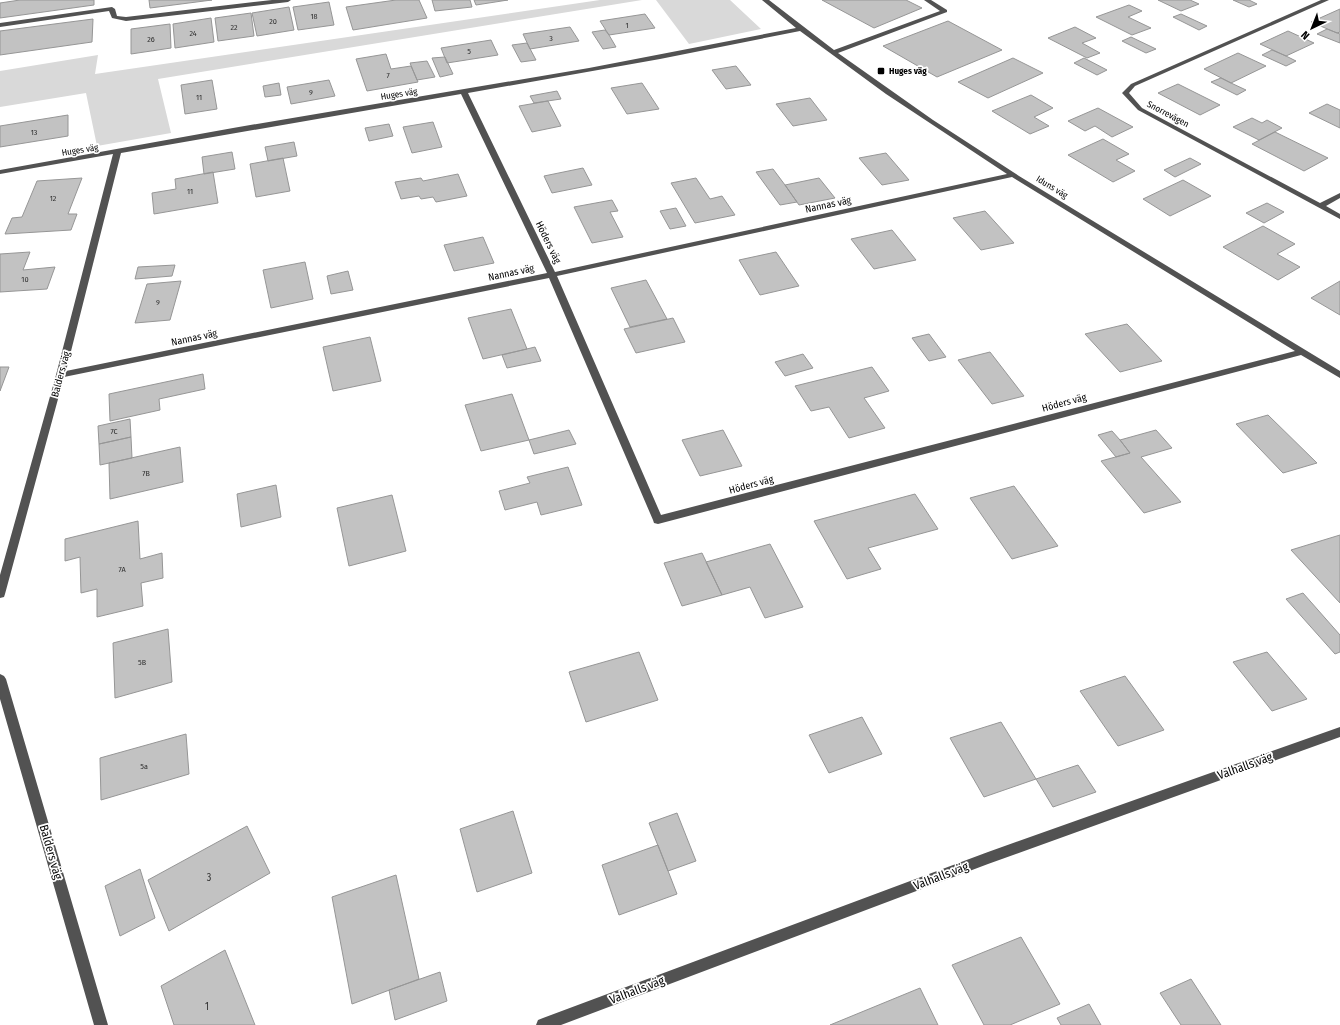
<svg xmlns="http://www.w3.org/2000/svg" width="1340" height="1025" font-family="'Fira Sans Condensed',sans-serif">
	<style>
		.green { fill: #d9d9d9 }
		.building { fill: #c2c2c2; stroke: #969696 }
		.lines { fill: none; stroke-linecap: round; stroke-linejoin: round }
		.minor { fill: #525252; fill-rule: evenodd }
		.poi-dot { fill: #000; stroke: #fff; stroke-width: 1.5 }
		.labels { text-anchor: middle; stroke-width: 3.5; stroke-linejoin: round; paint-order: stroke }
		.number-label { font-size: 8px; fill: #303030 }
		.far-poi-label { font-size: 9px; font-weight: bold; fill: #000; stroke: #fff; text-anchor: start }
		.far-street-label { font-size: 9px; fill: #000; stroke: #fff }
		.street-label { font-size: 10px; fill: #000; stroke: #fff }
		.near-number-label { font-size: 10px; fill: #303030 }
		.near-street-label { font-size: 12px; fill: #000; stroke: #fff }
	</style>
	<rect width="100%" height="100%" fill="#fff"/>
	<!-- green -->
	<path class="green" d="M600,0H642L158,79L171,133L97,146L86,93L0,107V71L98,55L95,74Z
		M656,0H730L761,29L689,44Z"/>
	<!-- building -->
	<path class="building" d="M20,0H94V5L0,18V3Z
		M149,0H212L150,8Z
		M396,0H419L427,18L353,30L346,7Z
		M432,0H470L472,7L435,11Z
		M474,0H508L476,5Z
		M822,0H906L922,8L874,28Z
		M1158,0H1190L1199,4L1181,11Z
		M1233,0H1249L1257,4L1249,7Z
		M329,2L334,25L298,30L293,7Z
		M1129,5L1142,11L1128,17L1151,28L1132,35L1096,17Z
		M289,7L294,30L257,36L252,13Z
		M1340,9V32L1337,33L1311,22Z
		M251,13L254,36L218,41L215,18Z
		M645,14L655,28L609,35L600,21Z
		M1181,14L1207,26L1199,30L1173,17Z
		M211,18L214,42L175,48L173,24Z
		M93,19L92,42L0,55V31Z
		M948,21L1002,50L937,77L883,46Z
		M170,24L171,48L131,54V29Z
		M570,27L579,41L530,49L523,34Z
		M1075,27L1096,38L1082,43L1100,53L1087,58L1048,38Z
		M1327,29L1340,34V43L1317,34Z
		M605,30L609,35L616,47L603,49L592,32Z
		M1288,31L1314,43L1286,56L1260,44Z
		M1131,37L1156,49L1146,53L1122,41Z
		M491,40L498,55L447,63L441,48Z
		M527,43L536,60L521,62L512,45Z
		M1272,50L1286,56L1296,61L1286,66L1262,55Z
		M1238,53L1266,66L1231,83L1204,69Z
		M386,54L391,69L411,66L418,82L367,91L356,59Z
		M445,57L453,74L440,77L432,58Z
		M1013,58L1043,73L988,98L958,82Z
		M1084,58L1107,70L1097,75L1074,63Z
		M427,61L435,77L417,80L410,63Z
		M736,66L751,85L726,89L712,70Z
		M1221,78L1231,83L1246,90L1237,95L1211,82Z
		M212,80L217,109L185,114L181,85Z
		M329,80L335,96L291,104L287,87Z
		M279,83L281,95L265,97L263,86Z
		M642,83L659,109L627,114L611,88Z
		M1178,84L1220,105L1200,115L1158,93Z
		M557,91L561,99L534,103L530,96Z
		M1031,95L1053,108L1034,117L1049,126L1030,134L992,111Z
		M810,98L827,120L793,126L776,104Z
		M548,101L561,126L532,132L519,106Z
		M1327,104L1340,110V128L1309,113Z
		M1098,108L1133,127L1112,137L1095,126L1085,131L1068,121Z
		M68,115V136L0,147V126Z
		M1252,118L1262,123L1267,120L1282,128L1259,140L1233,127Z
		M433,122L442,147L412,153L403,127Z
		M389,124L393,136L369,141L365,128Z
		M1275,132L1328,158L1304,171L1252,144Z
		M1103,139L1129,154L1116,160L1135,171L1113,182L1068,155Z
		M294,142L297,156L268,161L265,147Z
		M232,152L235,169L204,174L202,157Z
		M886,153L909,180L882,185L859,158Z
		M283,158L290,191L256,197L250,164Z
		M1190,158L1201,164L1175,177L1164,170Z
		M583,168L592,185L552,193L544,176Z
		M773,169L785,185L797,202L780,205L756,172Z
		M213,172L218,203L154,214L152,193L176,189L175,179Z
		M458,174L467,196L436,202L433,197L421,199L419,196L401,199L395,182L421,178L423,181Z
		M82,178L68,214H77L71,230L5,234L12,218L22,217L37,181Z
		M696,178L710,199L722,196L735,215L695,223L671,183Z
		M819,178L835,198L799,205L785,185Z
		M1183,180L1211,196L1170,216L1143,199Z
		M612,200L618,211L610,212L623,237L592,243L574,207Z
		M1267,203L1284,212L1264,223L1246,213Z
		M676,208L686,226L670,229L660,211Z
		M985,211L1014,243L981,250L953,218Z
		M1263,226L1295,244L1277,254L1300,267L1278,280L1223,247Z
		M892,230L916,260L874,269L851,239Z
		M483,237L494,263L454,271L444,245Z
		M30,252L23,270L55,267L47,289L0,292V254Z
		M776,252L799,286L760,295L739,260Z
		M305,262L313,299L271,308L263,270Z
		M175,265L172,276L135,279L138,267Z
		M348,271L353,290L331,294L327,276Z
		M646,280L667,319L630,327L611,288Z
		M181,281L170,320L135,323L147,284Z
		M1340,281V315L1311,298Z
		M511,309L527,349L483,359L468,318Z
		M673,318L685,342L636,353L624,329Z
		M1127,324L1162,361L1120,372L1085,334Z
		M929,334L946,357L929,361L912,338Z
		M370,337L381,381L333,391L323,347Z
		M535,347L541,361L507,368L502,355Z
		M990,352L1024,396L992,404L958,360Z
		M803,354L813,368L785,376L775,362Z
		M0,367H9L0,391Z
		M872,367L889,391L864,398L885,428L849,438L829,407L811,411L795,386Z
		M203,374L205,389L159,399L160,410L110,421L109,394Z
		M512,394L529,440L481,451L465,405Z
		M1268,415L1317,463L1283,473L1236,424Z
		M130,419L131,437L99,444L98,426Z
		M569,430L576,444L534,454L529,440Z
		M723,430L742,466L700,476L682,440Z
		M1156,430L1172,448L1141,457L1181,502L1144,513L1101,461L1130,453L1120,440Z
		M1112,431L1120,440L1130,453L1116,457L1098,435Z
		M131,437L132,458L100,465L99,444Z
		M180,447L183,482L110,499L109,463Z
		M568,467L582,505L541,515L537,502L505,510L499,491L530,483L527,477Z
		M276,485L281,517L241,527L237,494Z
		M1014,486L1058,546L1012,559L970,498Z
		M915,494L938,529L868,548L881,569L847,579L814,521Z
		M392,495L406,551L349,566L337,508Z
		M138,521L140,559L162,553L163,578L141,583L143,606L97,617V589L81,593L80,557L65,561V539Z
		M1340,535V603L1291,550Z
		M770,544L803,607L765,618L750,587L722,595L706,562Z
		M702,553L722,595L682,606L664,563Z
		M1303,593L1340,635V652L1335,654L1286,599Z
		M168,629L172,682L115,698L113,643Z
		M639,652L658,700L586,722L569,672Z
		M1267,652L1307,699L1272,711L1233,662Z
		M1125,676L1164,730L1118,746L1080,691Z
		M862,717L882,754L829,773L809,735Z
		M1001,722L1036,779L984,797L950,738Z
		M186,734L189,774L101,800L100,758Z
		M1078,765L1096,792L1053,807L1036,779Z
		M513,811L532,873L477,892L460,829Z
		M677,813L696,861L668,871L649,823Z
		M247,826L270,873L169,931L148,880Z
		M658,845L677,894L619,915L602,865Z
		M140,869L155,918L120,936L105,886Z
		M396,875L419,979L352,1004L332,897Z
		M1021,937L1060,1004L1010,1025H984L952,965Z
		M225,950L255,1025H174L161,986Z
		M440,972L447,1001L395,1020L389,990Z
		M1191,979L1221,1025H1181L1160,993Z
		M920,988L938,1025H830Z
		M1089,1004L1101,1025H1061L1057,1018Z"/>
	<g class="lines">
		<!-- minor -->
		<path class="minor" d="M272,0H291L288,2L126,21L112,18L109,11L0,27V23L112,7L115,9L117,16L126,17Z
			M762,0H769L834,50L940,11L924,0H931L947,10V12L838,53L933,120L1019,176L1340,371V378L1301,355L658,524L654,523L653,520L549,278L64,377L5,594L4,597L0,598V575L56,375L113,154L0,174V170L233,128L589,68L796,28ZM800,31L886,94L1007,174L555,272L468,93L660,59ZM461,94L547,273L66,371L121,153ZM1012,177L1295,351L661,515L557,276Z
			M1321,0H1329L1135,86L1129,93L1142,108L1320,203L1340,193V198L1326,206L1340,214V219L1138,110L1122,93L1131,84Z
			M0,674L4,676L6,679L108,1025H94L0,699Z
			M1340,727V737L988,864L561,1025H536L538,1020L543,1018L988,852Z"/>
	</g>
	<!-- markers -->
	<rect class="poi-dot" x="877" y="67" width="8" height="8" rx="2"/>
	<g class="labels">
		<!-- number labels -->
		<g class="number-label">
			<text x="314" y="19">18</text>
			<text x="273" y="24">20</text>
			<text x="627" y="28">1</text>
			<text x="234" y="30">22</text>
			<text x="193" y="36">24</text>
			<text x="551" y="41">3</text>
			<text x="151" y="42">26</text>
			<text x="469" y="54">5</text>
			<text x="388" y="78">7</text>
			<text x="311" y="95">9</text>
			<text x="199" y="100">11</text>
			<text x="34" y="135">13</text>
			<text x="190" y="194">11</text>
			<text x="53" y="201">12</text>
			<text x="25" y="282">10</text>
			<text x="158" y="305">9</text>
			<text x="114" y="434">7C</text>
			<text x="146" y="476">7B</text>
			<text x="122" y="572">7A</text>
			<text x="142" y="665">5B</text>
			<text x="144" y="769">5a</text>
		</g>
		<!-- far-poi labels -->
		<g class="far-poi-label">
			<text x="889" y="74">Huges väg</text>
		</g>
		<!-- far-street labels -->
		<g class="far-street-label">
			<text transform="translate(399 94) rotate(-9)" y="3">Huges väg</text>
			<text transform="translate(1168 114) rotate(28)" y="3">Snorrevägen</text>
			<text transform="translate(80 150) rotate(-9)" y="3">Huges väg</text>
			<text transform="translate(1052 187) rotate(31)" y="3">Iduns väg</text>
		</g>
		<!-- street labels -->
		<g class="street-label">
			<text transform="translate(828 204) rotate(-12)" y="4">Nannas väg</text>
			<text transform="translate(549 242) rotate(64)" y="4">Höders väg</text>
			<text transform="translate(511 272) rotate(-12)" y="4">Nannas väg</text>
			<text transform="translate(194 337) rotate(-12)" y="4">Nannas väg</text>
			<text transform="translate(60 374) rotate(-75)" y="4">Balders väg</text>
			<text transform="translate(1064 402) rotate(-15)" y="4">Höders väg</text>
			<text transform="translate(751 484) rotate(-15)" y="4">Höders väg</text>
		</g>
		<!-- near-number labels -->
		<g class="near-number-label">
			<text x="209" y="881">3</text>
			<text x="207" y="1010">1</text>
		</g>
		<!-- near-street labels -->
		<g class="near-street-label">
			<text transform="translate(1245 766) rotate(-20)" y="4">Valhalls väg</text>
			<text transform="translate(51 852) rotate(74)" y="4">Balders väg</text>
			<text transform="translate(941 876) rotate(-21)" y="4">Valhalls väg</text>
			<text transform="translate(637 990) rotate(-21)" y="4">Valhalls väg</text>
		</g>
	</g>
	<!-- north arrow -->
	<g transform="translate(1312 28) rotate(223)" stroke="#ffffff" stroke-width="3" paint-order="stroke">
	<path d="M0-3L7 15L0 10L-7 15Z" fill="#000000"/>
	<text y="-6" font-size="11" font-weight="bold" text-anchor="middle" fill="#000000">N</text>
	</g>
</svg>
